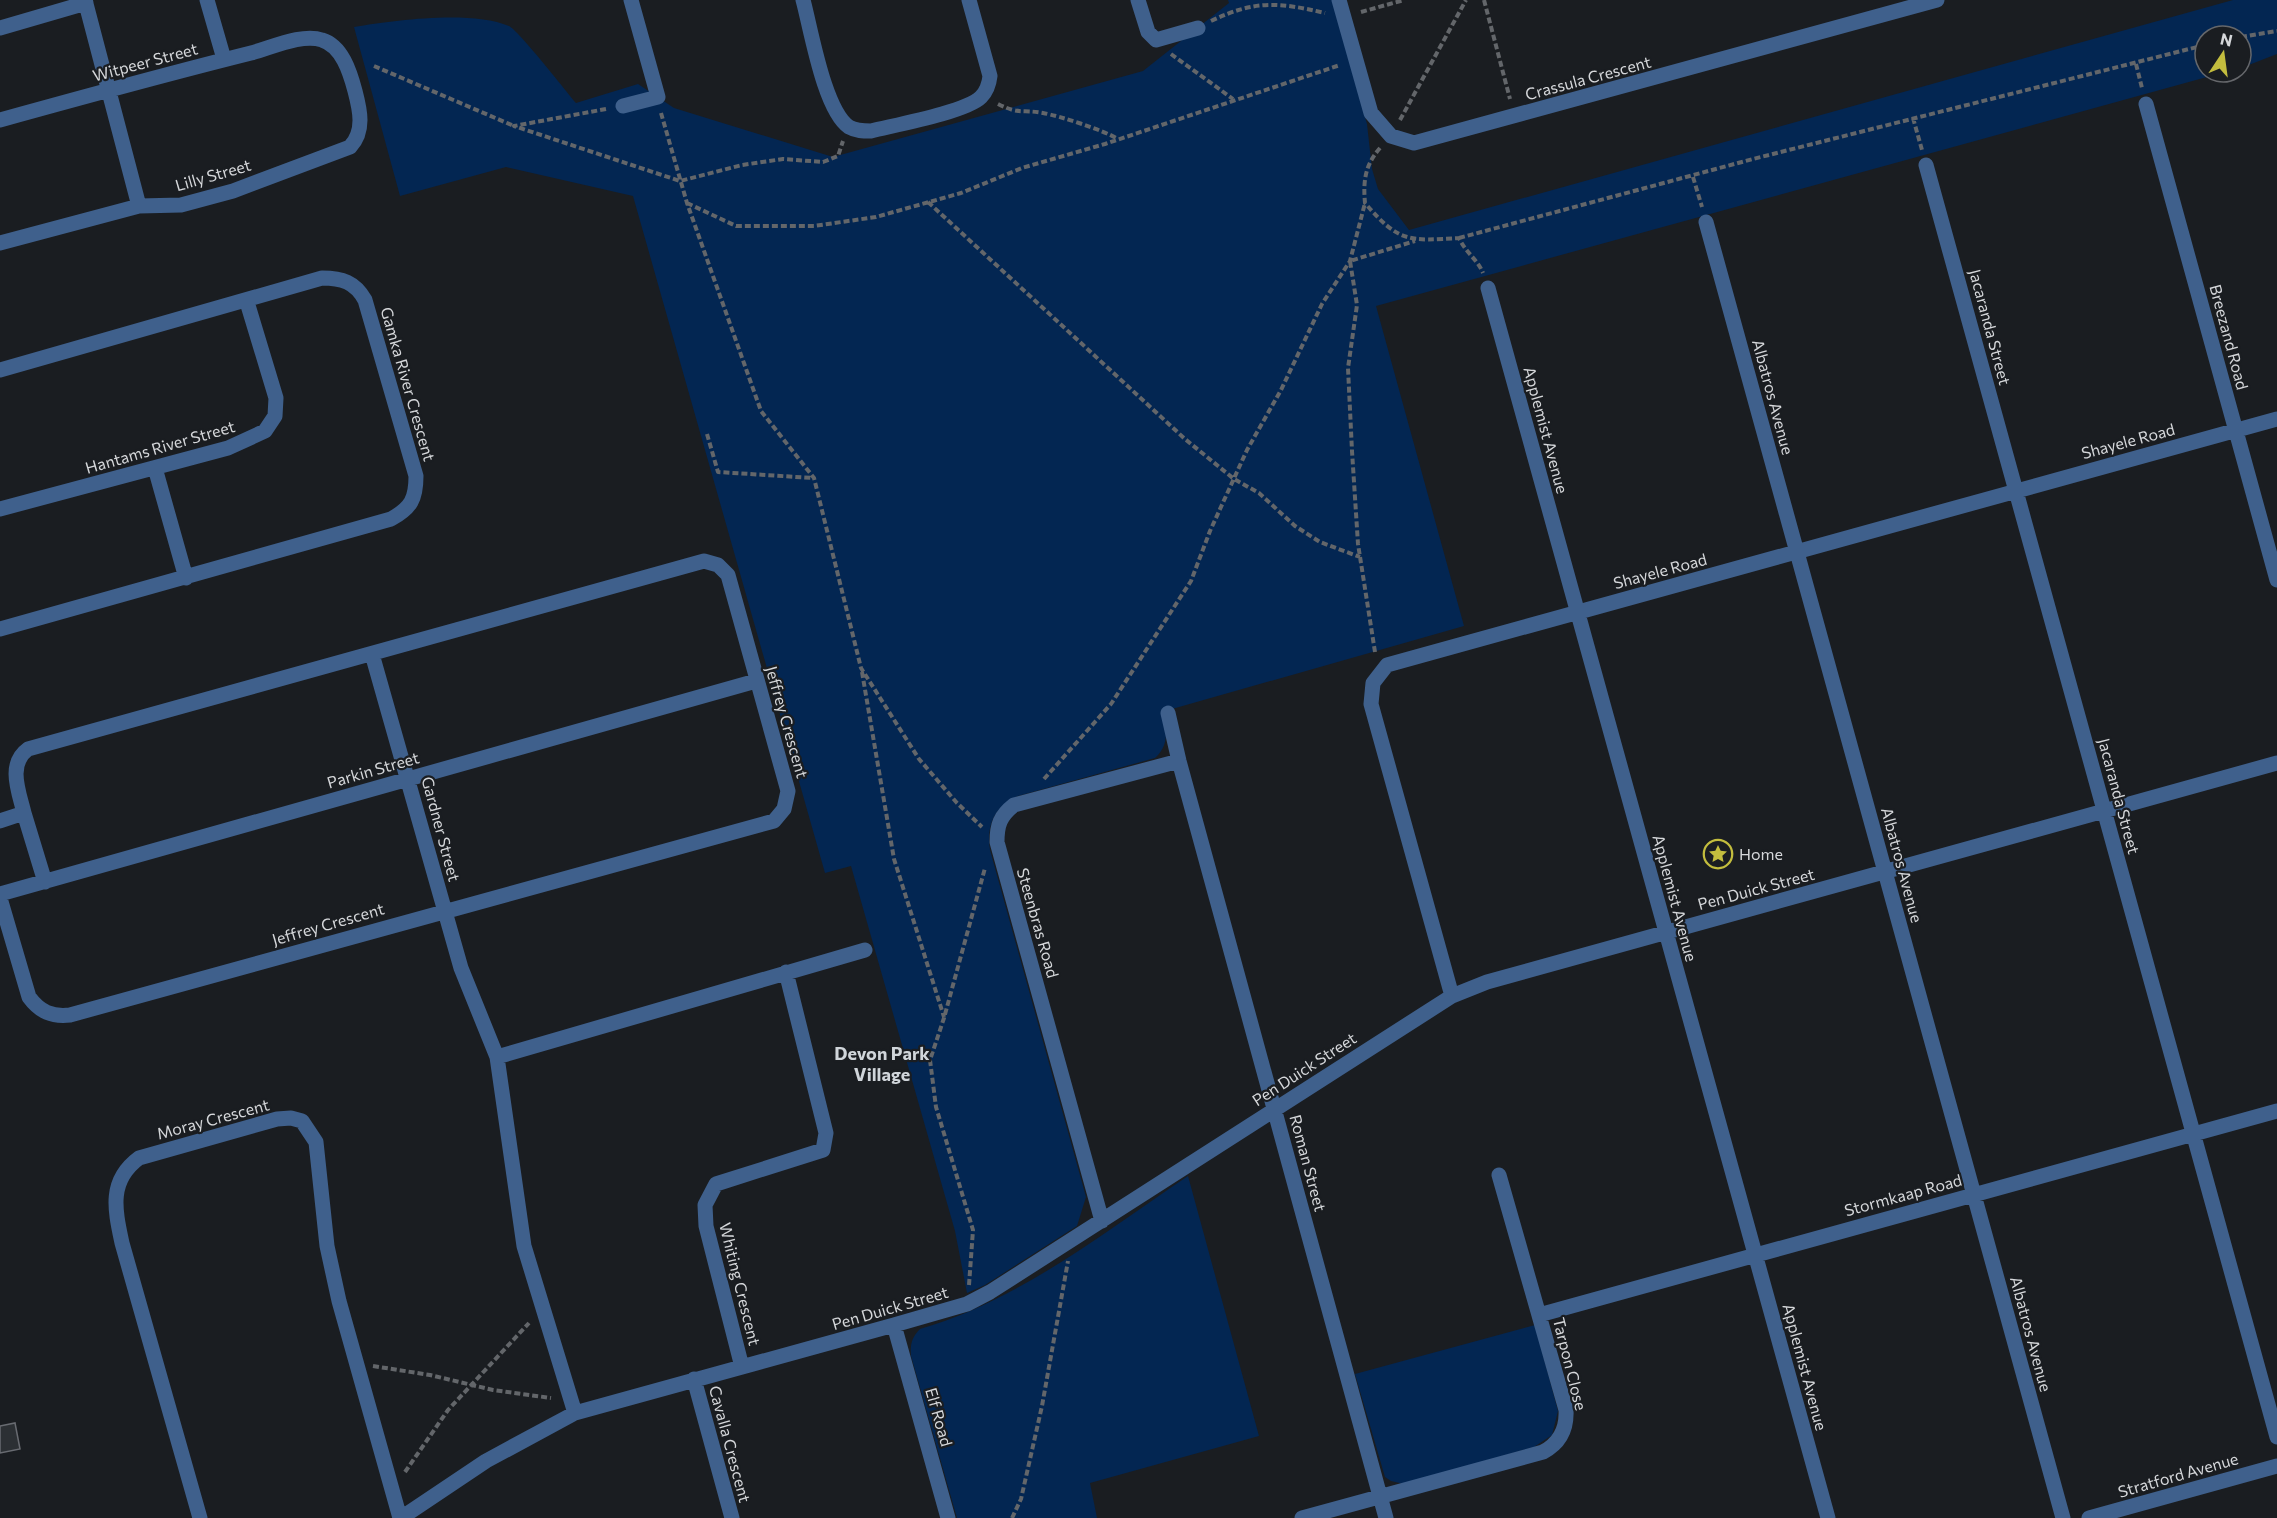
<svg xmlns="http://www.w3.org/2000/svg" width="2277" height="1518" font-family="Commissioner,sans-serif">
	<style>
		.green { fill: #032652 }
		.building { fill: #2c3034; stroke: #686b71; stroke-width: 1.5 }
		.lines { fill: none; stroke-linecap: round; stroke-linejoin: round }
		.path { stroke: #63666a; stroke-width: 4; stroke-dasharray: 6 3; stroke-linecap: butt }
		.minor { stroke: #3f608c; stroke-width: 15 }
		.tertiary { stroke: #3f608c; stroke-width: 15 }
		.labels { text-anchor: middle; stroke-width: 4.5; stroke-linejoin: round; paint-order: stroke }
		.street-label { font-size: 16px; fill: #d5d7da; stroke: #1a1d21 }
		.poi-label { font-size: 16px; fill: #d5d7da; stroke: #1a1d21; text-anchor: start }
		.neighbourhood-label { font-size: 18px; font-weight: bold; fill: #d0d5da; stroke: #1a1d21 }
	</style>
	<rect width="100%" height="100%" fill="#1a1d21"/>
	<!-- green -->
	<path class="green" d="M1228,0H1332L1367,124L1372,169L1378,189L1409,230L2233,0H2277V54L2241,68V36H2205V72H2225L1376,306L1464,626L1165,711C1166,729 1170,745 1155,758L1018,796C995,806 986,825 990,850L1086,1197L1077,1226L985,1285L967,1293L955,1231L851,866L825,873L633,196L506,167L400,196L354,27C394,20 472,10 509,26C518,30 566,91 576,103L638,84L674,108L833,157L1143,71L1229,3Z
		M1188,1176L1259,1436L1090,1483L1097,1518H957L911,1356C910,1344 912,1337 920,1329C1020,1300 1103,1233 1188,1176Z
		M1535,1325L1558,1411L1552,1435L1534,1447L1404,1484L1391,1481L1385,1477L1355,1374Z"/>
	<!-- building -->
	<path class="building" d="M15,1423L20,1449L0,1453V1426Z"/>
	<g class="lines">
		<!-- path -->
		<path class="path" d="M1484,0L1510,99
			M1361,12L1404,0
			M1211,21C1255,0 1278,2 1325,13
			M2241,37L2277,31
			M1171,54L1233,99
			M2136,64L2142,88
			M374,66L514,126
			M998,104C1020,115 1021,109 1043,113C1060,116 1103,130 1118,139
			M606,109L514,126L680,181L742,165L783,159L823,162L838,156L843,141
			M661,113L687,203L761,411L814,478L861,668L919,759L957,803L982,827
			M1913,118L1922,150
			M1400,120L1466,0
			M1380,148C1365,165 1363,181 1365,203C1399,243 1409,241 1459,238C1466,253 1478,260 1483,273
			M1693,177L1702,207
			M928,202L1185,439L1234,479L1259,493L1295,526L1320,542L1360,557
			M687,203L736,226H814L876,217L961,193L1022,168L1105,144L1340,65
			M1459,238L1753,159L2205,45
			M707,434L718,472L813,478
			M1375,652L1358,544L1352,451L1348,368L1357,305L1350,261L1415,241
			M862,672L894,859L944,1017
			M1044,779L1111,704L1191,581L1210,531L1247,450L1281,390L1322,304L1350,261L1365,203
			M969,1285L973,1230L936,1107L930,1060L944,1018L985,868
			M373,1366L430,1375L493,1390L551,1398
			M405,1472L448,1410L529,1323
			M1012,1518L1021,1499L1042,1406L1068,1261"/>
		<!-- minor -->
		<path class="minor" d="M85,0L139,206
			M207,0L224,59
			M803,0C811,29 824,110 849,127C856,131 863,131 871,131C895,125 966,112 981,97C987,91 989,85 990,76L969,0
			M1138,0L1148,32L1156,40L1198,28
			M1339,0L1371,113L1391,136L1414,143L1937,0
			M0,28L86,3
			M2146,104L2277,580
			M623,106L658,97L631,0
			M0,120C83,97 167,74 251,53C271,48 302,33 322,40C342,46 350,72 355,91C360,110 365,131 350,147L233,191L181,205L139,206L0,243
			M1926,165L2277,1437
			M1706,222L2063,1518
			M1488,288L1828,1518
			M0,370L322,278C342,278 355,282 365,300L416,476C416,499 411,508 391,519L0,629
			M155,468L186,578
			M0,509L228,448L265,431L275,416L276,398L247,302
			M372,654L461,968L497,1057L524,1246L575,1413
			M1168,713L1179,761L1386,1518
			M24,813L45,882
			M0,821L24,813C19,792 7,764 28,749L704,561L718,565L728,575L788,791L784,809L774,821L70,1015C52,1017 40,1012 29,997L0,898
			M0,894L756,681
			M1452,996L1371,704L1373,683L1387,665L2277,419
			M497,1057L865,950
			M1102,1221L997,842C997,825 1000,816 1014,805L1179,761
			M1539,1315L2277,1111
			M894,1325L948,1518
			M742,1367L706,1226L705,1205L716,1184L823,1150L826,1133L786,972
			M694,1379L732,1518
			M200,1518L122,1243C115,1210 108,1181 139,1158L277,1119L291,1118L302,1121L316,1142L327,1246L339,1301L400,1518
			M401,1518L486,1461L575,1413L894,1325L967,1304L990,1292L1452,996L1487,982L2277,763
			M1302,1518L1543,1452C1560,1443 1567,1429 1566,1410L1499,1175"/>
		<!-- tertiary -->
		<path class="tertiary" d="M2089,1518L2277,1466"/>
	</g>
	<!-- icons -->
	<defs>
		<g id="sight-ring" transform="scale(1.5)"><circle r="9.5" fill="#1a1d21" stroke="#c3bd3e" stroke-width="1.5"/><path d="M0-6L1.8-2.2L6-1.7L2.9 1.2L3.7 5.4L0 3.3L-3.7 5.4L-2.9 1.2L-6-1.7L-1.8-2.2Z" fill="#c3bd3e"/></g>
	</defs>
	<g fill-rule="evenodd">
		<use href="#sight-ring" x="1718" y="854"/>
	</g>
	<g class="labels">
		<!-- street labels -->
		<g class="street-label">
			<text transform="translate(145 62) rotate(-15)" y="6">Witpeer Street</text>
			<text transform="translate(1588 78) rotate(-15)" y="6">Crassula Crescent</text>
			<text transform="translate(213 175) rotate(-16)" y="6">Lilly Street</text>
			<text transform="translate(1990 327) rotate(75)" y="6">Jacaranda Street</text>
			<text transform="translate(2229 337) rotate(75)" y="6">Breezand Road</text>
			<text transform="translate(408 384) rotate(74)" y="6">Gamka River Crescent</text>
			<text transform="translate(1773 397) rotate(75)" y="6">Albatros Avenue</text>
			<text transform="translate(1546 430) rotate(75)" y="6">Applemist Avenue</text>
			<text transform="translate(2128 441) rotate(-15)" y="6">Shayele Road</text>
			<text transform="translate(160 447) rotate(-16)" y="6">Hantams River Street</text>
			<text transform="translate(1660 571) rotate(-15)" y="6">Shayele Road</text>
			<text transform="translate(787 722) rotate(74)" y="6">Jeffrey Crescent</text>
			<text transform="translate(373 770) rotate(-16)" y="6">Parkin Street</text>
			<text transform="translate(2119 796) rotate(75)" y="6">Jacaranda Street</text>
			<text transform="translate(441 829) rotate(75)" y="6">Gardner Street</text>
			<text transform="translate(1902 865) rotate(75)" y="6">Albatros Avenue</text>
			<text transform="translate(1756 889) rotate(-15)" y="6">Pen Duick Street</text>
			<text transform="translate(1675 898) rotate(75)" y="6">Applemist Avenue</text>
			<text transform="translate(1038 923) rotate(74)" y="6">Steenbras Road</text>
			<text transform="translate(328 924) rotate(-16)" y="6">Jeffrey Crescent</text>
			<text transform="translate(1304 1069) rotate(-33)" y="6">Pen Duick Street</text>
			<text transform="translate(213 1119) rotate(-15)" y="6">Moray Crescent</text>
			<text transform="translate(1308 1163) rotate(75)" y="6">Roman Street</text>
			<text transform="translate(1903 1195) rotate(-15)" y="6">Stormkaap Road</text>
			<text transform="translate(740 1284) rotate(76)" y="6">Whiting Crescent</text>
			<text transform="translate(890 1308) rotate(-16)" y="6">Pen Duick Street</text>
			<text transform="translate(2031 1334) rotate(75)" y="6">Albatros Avenue</text>
			<text transform="translate(1570 1364) rotate(76)" y="6">Tarpon Close</text>
			<text transform="translate(1805 1367) rotate(75)" y="6">Applemist Avenue</text>
			<text transform="translate(939 1417) rotate(74)" y="6">Elf Road</text>
			<text transform="translate(730 1444) rotate(75)" y="6">Cavalla Crescent</text>
			<text transform="translate(2178 1475) rotate(-16)" y="6">Stratford Avenue</text>
		</g>
		<!-- poi labels -->
		<g class="poi-label">
			<text x="1739" y="860">Home</text>
		</g>
		<!-- neighbourhood labels -->
		<g class="neighbourhood-label">
			<text x="882" y="1060">Devon Park<tspan x="882" dy="21">Village</tspan></text>
		</g>
	</g>
	<!-- north arrow -->
	<g transform="translate(2223 54) rotate(13)"><circle r="28" fill="#1a1d21" stroke="#65676b" stroke-width="1.5"/>
	<path d="M0-4.5L10 22L0 15L-10 22Z" fill="#c3bd3e"/>
	<text y="-9" font-size="16" font-weight="bold" text-anchor="middle" fill="#d5d7da">N</text>
	</g>
</svg>
